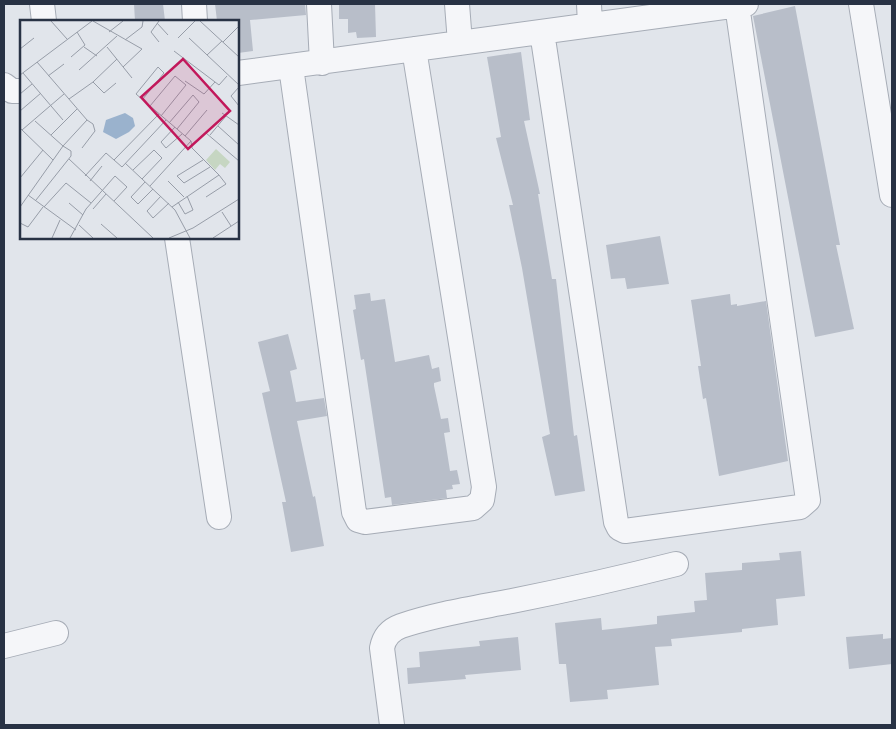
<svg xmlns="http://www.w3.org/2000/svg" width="896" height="729" font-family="Montserrat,sans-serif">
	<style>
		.building { fill: #b8bec9 }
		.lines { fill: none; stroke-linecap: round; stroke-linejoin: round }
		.minor-casing { stroke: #a6acb6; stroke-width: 26 }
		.minor { stroke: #f5f6f9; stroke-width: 24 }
		.inset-road { fill: none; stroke: #979da8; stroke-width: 1 }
		.view { fill: #c2185b; fill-opacity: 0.15; stroke: #c2185b; stroke-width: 2.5 }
		.inset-edge { fill: none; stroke: #283244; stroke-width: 2.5 }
	</style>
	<rect width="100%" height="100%" fill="#e1e5eb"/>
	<!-- building -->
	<path class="building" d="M134,4H163L165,21H135Z
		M215,4H305L306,15L250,20L253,51L238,53V21H217Z
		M339,4H375L376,37L357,38L356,32L348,33V19H339Z
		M795,6L840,245H836L854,329L815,337L753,16Z
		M521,52L530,120L524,121L540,194H538L552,279H556L574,436L577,435L585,491L555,496L542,437L550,434L522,268L509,205H513L496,138L501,137L487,57Z
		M660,236L669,284L627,289L625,278L611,279L606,245Z
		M370,293L371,301L385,299L395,362L429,355L432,369L439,367L441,381L434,383V386L441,419L448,418L450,432L444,433L450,471L457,470L460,484L452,485L453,489L446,490L447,498L392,505L391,497L385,498L364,359L361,360L353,310L356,309L354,295Z
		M730,294L731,305L737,304V306L766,301L788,461L719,476L706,398L703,399L698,366H701L691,300Z
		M288,334L297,369L290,371L296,402L324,398L327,416L297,421L313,497L315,496L324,546L291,552L282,502H286L262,393L270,391L258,342Z
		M801,551L805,596L776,599L778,625L742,629V632L671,639L672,646L655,647L659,685L607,690L608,699L570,702L566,664H559L555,623L601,618L602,630L657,624V616L695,612L694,601L707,600L705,573L742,570V563L780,560L779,553Z
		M883,634V639L892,638V664L849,669L846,637Z
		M518,637L521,670L465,675L466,679L408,684L407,668L420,667L419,652L480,646L479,641Z"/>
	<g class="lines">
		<!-- minor casing -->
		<g class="minor-casing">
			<path id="minor" d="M42,4L44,21
				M194,4L195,21
				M319,4L322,63
				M457,4L460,43
				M589,4L590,25
				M861,4L892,195
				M542,32L616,522L619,528L625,531L800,507L808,500L737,5
				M291,67L354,512L358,520L365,522L473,508L482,500L484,487L414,49
				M238,73L746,4
				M4,85L12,91H21
				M177,238L219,517
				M4,646L56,633
				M392,725L382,648C384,637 390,630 401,626C436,614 476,608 512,601C567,590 621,578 676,564"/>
		</g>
		<!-- minor -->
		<use href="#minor" class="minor"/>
	</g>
	<!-- overview -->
	<g transform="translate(20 20)">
		<rect width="219" height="219" fill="#e1e5eb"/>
		<path d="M196,129L210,142L205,148L200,144L195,150L186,140Z" fill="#c6d6c2"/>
		<path d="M105,93L113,98L115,106L109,112L96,119L83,112L86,100Z" fill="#9ab2cd"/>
		<path class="inset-road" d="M31,1L47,19M73,1L122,29L103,47M139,1L131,12L139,22M180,1L219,37M137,3L148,15M89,12L103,1M158,18L175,1M169,18L219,65M105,20L122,7L123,1M203,22L219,6M64,27L77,36M87,27L112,58M0,29L14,18M154,31L199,65L207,56M187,35L202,21M51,37L65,25L57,12M59,50L97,16M3,53L43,100M0,55L72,1M28,56L44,44M165,61L184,74L195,62M73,62L84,73L96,63M219,67L211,76L219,86M0,74L12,64M49,79L73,62L97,39M122,80L144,53L138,47L116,74L171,121L130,166M130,86L155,56L166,65L141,96M0,91L21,73M202,93L219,105M149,103L173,75L179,82L157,109M198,106L219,125M155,107L141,122L146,128L162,114M0,108L33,140M2,110L44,74M186,113L219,141M31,115L57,89M190,115L206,96M165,116L187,90M62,128L75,111L73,104L67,100M49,139L133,218M94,140L139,94M183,140L157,156L164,163L190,147M105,143L155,190L170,218M113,150L134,130L142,138L122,159M65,156L86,133L102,147L146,100M0,158L23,130M70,161L82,146M148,161L164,177M125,162L111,177L118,184L133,169M8,175L56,210M141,176L127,191L133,198L149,183M186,177L206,164L199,155M16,180L51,136V131L43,126L67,100L17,42M158,182L165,194L173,190L167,176M49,183L63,195M0,187L43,126L15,101M24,187L46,163L71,183M152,187L199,155L172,128L171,121M73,189L86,174M202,192L211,206M0,203L8,207L23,187M81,204L97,218M59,205L73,218M32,218L40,200M50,218L66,189L95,156L107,167L94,181M149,218L173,208L219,179M193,218L219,201"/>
		<path class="view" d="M163,39L210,91L168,129L121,77Z"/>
		<rect width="219" height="219" class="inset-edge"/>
	</g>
	<!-- border -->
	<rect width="896" height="729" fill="none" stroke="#283244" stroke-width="10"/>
</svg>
